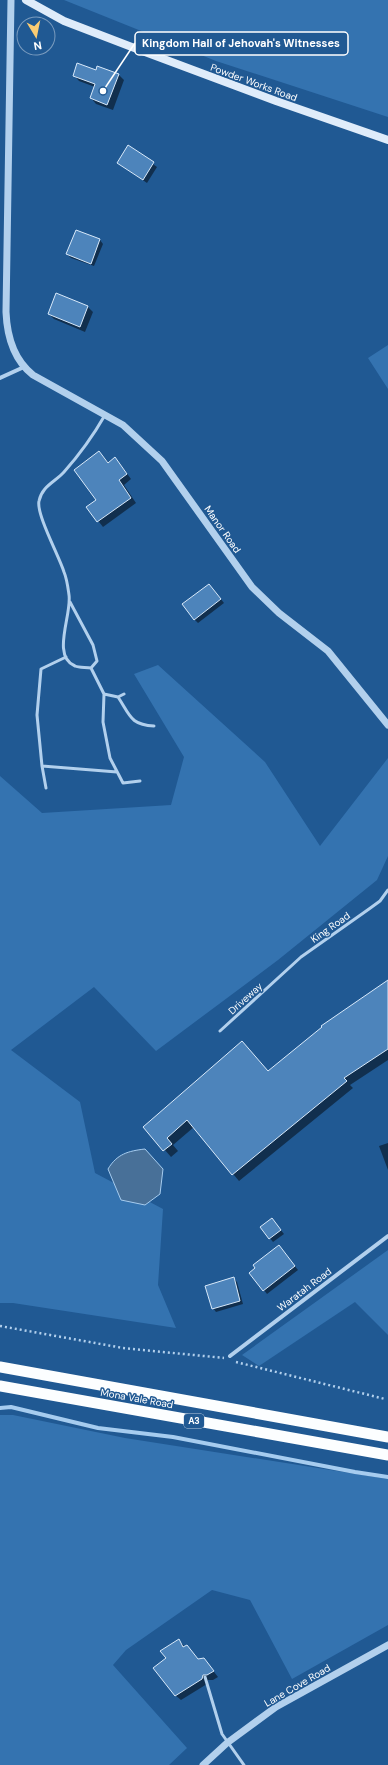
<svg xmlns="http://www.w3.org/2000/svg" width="388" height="1765" font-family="'DM Sans',sans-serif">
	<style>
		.green { fill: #3473b0 }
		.water { fill: #487098; stroke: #a6ccef }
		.shadow { fill: #0007 }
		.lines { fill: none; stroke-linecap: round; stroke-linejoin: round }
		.stream { stroke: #a6ccef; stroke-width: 4 }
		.building { fill: #4d84bb; stroke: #d8e9fa }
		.path { stroke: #b2d0ed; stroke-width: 2.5; stroke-dasharray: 2 3; stroke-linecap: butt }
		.service { stroke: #b2d0ed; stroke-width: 3 }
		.minor { stroke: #b2d0ed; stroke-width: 4 }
		.tertiary { stroke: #b2d0ed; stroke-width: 7 }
		.secondary { stroke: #dfecfa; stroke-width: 8 }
		.trunk { stroke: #fcfeff; stroke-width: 11 }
		.labels { text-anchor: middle; stroke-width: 3; stroke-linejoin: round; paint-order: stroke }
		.shield { fill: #205993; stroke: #bccddf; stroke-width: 1 }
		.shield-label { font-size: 9px; font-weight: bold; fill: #fff }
		.street-label { font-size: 10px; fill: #fff; stroke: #205993 }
		.leader { fill: none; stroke: #fff; stroke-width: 1.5 }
		.callout-dot { fill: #fff; stroke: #205993; stroke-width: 1.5 }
		.callout { fill: #205993; stroke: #fff; stroke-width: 1.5 }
		.callout-label { font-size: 11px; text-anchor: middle; font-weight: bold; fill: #fff }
	</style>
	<rect width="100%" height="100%" fill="#205993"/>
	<!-- green -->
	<path class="green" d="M64,0H388V117L216,61Z
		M388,345V389L368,358Z
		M158,665L265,762L320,846L388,758V856L377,880L278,960L156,1051L94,987L11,1050L80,1102L95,1173L163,1209L158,1285L176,1328L13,1303H0V776L42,813L171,805L184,757L134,674Z
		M388,1250V1335L355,1302L259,1366L242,1355Z
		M0,1415H13L125,1438L388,1479V1625L292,1679L250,1600L212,1590L126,1650L113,1665L187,1748L169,1765H0Z"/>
	<!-- water -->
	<path class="water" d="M145,1149L163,1169L160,1194L145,1205L121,1200L108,1169C117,1154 128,1151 145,1149Z"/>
	<!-- shadow -->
	<path class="shadow" d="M96,71L119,75L124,80L113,110L96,104L91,98L95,87L79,81L74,75Z
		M129,147L157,167L147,183L118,163Z
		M100,240L103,244L94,266L71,258L67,254Z
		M57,295L88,307L93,312L85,332L54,319L49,314Z
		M99,452L109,463L115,458L120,464L131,479L124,485L136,503L103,527L88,508L97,500Z
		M213,589L224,603L198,623L194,619Z
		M388,982V1060L350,1085L353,1088L239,1181L194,1127L173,1145L178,1151L171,1157L145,1127L268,1072Z
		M388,1143V1170L379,1146Z
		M275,1223L284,1234L273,1242L261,1227Z
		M282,1250L298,1270L267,1294L251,1273Z
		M233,1278L237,1282L243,1304L216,1312L213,1308Z
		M178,1640L199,1660L204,1659L218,1677L213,1680H208L207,1684L181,1700L175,1695L167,1658Z"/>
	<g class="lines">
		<!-- stream -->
		<path class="stream" d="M0,1408L11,1407L98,1428L173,1437L355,1472L388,1477"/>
	</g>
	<!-- building -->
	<path class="building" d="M77,63L96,70L97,66L119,74L107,105L90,98L95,84L73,76Z
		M128,145L154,162L143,180L117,163Z
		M76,230L100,239L91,264L66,254Z
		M56,293L88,306L80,327L48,314Z
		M99,451L108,463L115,457L127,474L119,480L131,498L97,522L86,507L96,500L74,470Z
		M209,584L221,599L194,620L182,604Z
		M388,980V1049L344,1078L347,1081L232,1175L187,1120L167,1138L172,1144L163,1151L143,1127L242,1041L268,1071L322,1027L321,1026Z
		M272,1218L281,1230L269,1239L260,1227Z
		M279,1245L295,1266L263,1291L249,1273L255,1268L253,1265Z
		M234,1277L240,1301L212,1309L205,1286Z
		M179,1639L183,1647L187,1645L198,1659L204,1658L214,1671L207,1675H203L202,1679L175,1696L153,1668L166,1658L160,1651Z"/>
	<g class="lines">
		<!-- path -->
		<path class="path" d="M0,1326L123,1348L224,1358
			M236,1362L385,1399"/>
		<!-- service -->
		<path class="service" d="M70,602L93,645L97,661L91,668C86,667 79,668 75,666C51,656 72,615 69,595C68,588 67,579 64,572C59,556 36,514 39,501C42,486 55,482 64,472C80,454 93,436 105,415
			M66,657L41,669L37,715L42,766L117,772
			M91,668L104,694L118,697C130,715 130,725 154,726
			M104,694L103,722L110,758L123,783L140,781
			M118,697L124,694
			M42,766L46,788
			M220,1031L301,957L369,909L380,901L388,890
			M205,1677L222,1734L244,1765"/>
		<!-- minor -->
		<path class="minor" d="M0,378L24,367
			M230,1356L388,1236"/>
		<!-- tertiary -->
		<path class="tertiary" d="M11,0L6,312C7,336 14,360 33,375L123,425L162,461L252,587L279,613L328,651L388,725
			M203,1765L227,1743L276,1707L388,1645"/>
		<!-- secondary -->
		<path class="secondary" d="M26,0L64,21L137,49L276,101L388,140"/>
		<!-- trunk -->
		<path class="trunk" d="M0,1367L388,1437
			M0,1386L388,1455"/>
	</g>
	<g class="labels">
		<!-- shield labels -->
		<rect class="shield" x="184" y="1414" width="20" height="14" rx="3"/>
		<g class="shield-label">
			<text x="194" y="1424">A3</text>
		</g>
		<!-- street labels -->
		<g class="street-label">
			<text transform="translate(254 82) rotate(20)" y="4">Powder Works Road</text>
			<text transform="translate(223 529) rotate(55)" y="4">Manor Road</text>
			<text transform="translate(330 927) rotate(-35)" y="4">King Road</text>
			<text transform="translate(245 998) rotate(-42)" y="4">Driveway</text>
			<text transform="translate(304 1289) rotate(-37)" y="4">Waratah Road</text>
			<text transform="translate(137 1398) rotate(10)" y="4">Mona Vale Road</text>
			<text transform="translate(297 1685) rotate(-30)" y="4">Lane Cove Road</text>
		</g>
	</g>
	<!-- callouts -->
	<path class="leader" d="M103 91L135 43"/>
	<circle class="callout-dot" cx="103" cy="91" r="4"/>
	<rect class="callout" x="135" y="32" width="213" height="23" rx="4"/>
	<g class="callout-label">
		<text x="241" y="47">Kingdom Hall of Jehovah's Witnesses</text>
	</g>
	<!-- north arrow -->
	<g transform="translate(36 36) rotate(170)"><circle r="19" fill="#205993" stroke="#799bbe"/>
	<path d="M0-3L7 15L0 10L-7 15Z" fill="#fbcc73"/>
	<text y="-6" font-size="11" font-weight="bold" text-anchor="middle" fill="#ffffff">N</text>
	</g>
</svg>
